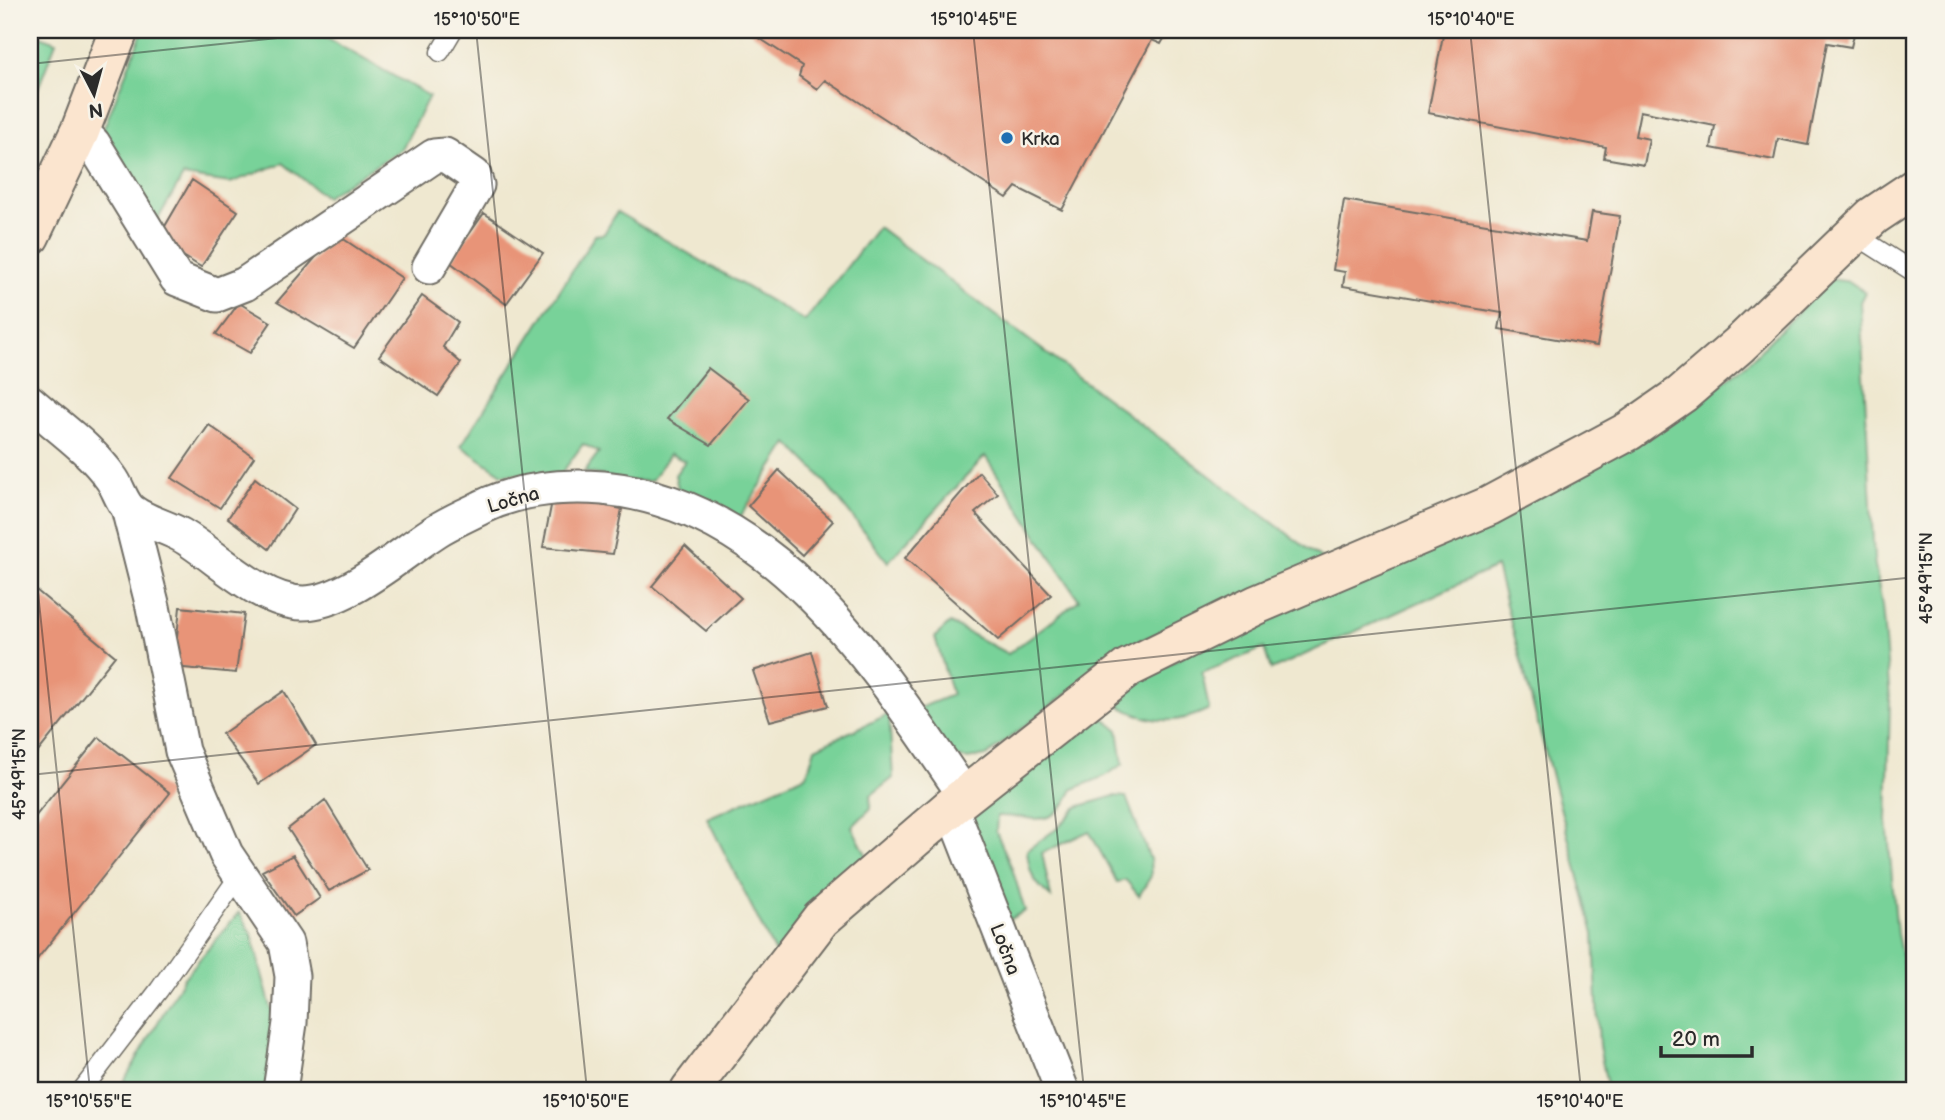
<svg xmlns="http://www.w3.org/2000/svg" width="1945" height="1120" font-family="'Balsamiq Sans',sans-serif">
	<style>
		.green { fill: #78d299; stroke: #527e62; stroke-width: 2 }
		.building { fill: #e89478 }
		.lines { fill: none; stroke-linecap: round; stroke-linejoin: round }
		.lane-casing { stroke: #706d65; stroke-width: 21 }
		.street-casing { stroke: #706d65; stroke-width: 37 }
		.secondary-casing { stroke: #706d65; stroke-width: 42 }
		.lane { stroke: #fff; stroke-width: 18 }
		.street { stroke: #fff; stroke-width: 33 }
		.secondary { stroke: #fbe5cf; stroke-width: 38 }
		.ticks { fill: none; stroke: #2b2b2b; stroke-width: 2; stroke-opacity: 0.45 }
		.poi-dot { fill: #1f6fb2; stroke: #f7f3e8; stroke-width: 2.5 }
		.labels { text-anchor: middle; stroke-width: 5; stroke-linejoin: round; paint-order: stroke }
		.poi-label { font-size: 19px; fill: #2b2b2b; stroke: #f7f3e8; text-anchor: start }
		.street-label { font-size: 19px; fill: #2b2b2b; stroke: #f7f3e8 }
		.neatline { fill: none; stroke: #2b2b2b; stroke-width: 2.5 }
		.ticks-label { font-size: 18px; text-anchor: middle; fill: #2b2b2b }
	</style>
	<rect width="100%" height="100%" fill="#f7f3e8"/>
	<filter id="ink" filterUnits="userSpaceOnUse"><feTurbulence type="fractalNoise" baseFrequency=".0143" numOctaves="2"/><feDisplacementMap in="SourceGraphic" scale="14" xChannelSelector="R" yChannelSelector="G"/><feConvolveMatrix kernelMatrix="1 2 1 2 8 2 1 2 1" color-interpolation-filters="sRGB"/></filter>
	<filter id="wash" filterUnits="userSpaceOnUse"><feTurbulence type="fractalNoise" baseFrequency=".00686" numOctaves="4" result="noise"/><feDisplacementMap in="SourceGraphic" scale="28" xChannelSelector="R" yChannelSelector="G"/><feGaussianBlur stdDeviation="1.57" result="paint"/><feColorMatrix in="noise" values="0 0 0 0 0 0 0 0 0 0 0 0 0 0 0 0 0 1.4 0 .05"/><feComposite in="paint" operator="in"/></filter>
	<g filter="url(#wash)">
		<rect width="100%" height="100%" fill="#efe8d0"/>
		<!-- green -->
		<path class="green" d="M143,30H312L429,96L402,149L325,197L283,163L230,183L183,176L154,226L103,130Z
			M30,32L56,42L30,109Z
			M617,212L805,321L878,227L1324,561L1205,615L1129,645L986,756L967,759L954,757L917,709L952,695L935,637L950,623L1008,654L1079,600L985,456L888,562L817,472L788,443L738,520L679,493L675,475L685,461L670,454L651,481H627L584,472L599,452L583,444L561,474H502L461,446L595,235L604,234Z
			M1830,279L1850,282L1865,292L1860,302L1874,560L1882,606L1890,699L1887,821L1897,934L1908,986L1915,993V1090H1608L1599,1046L1594,934L1496,567L1271,670L1264,648L1202,673L1209,709C1172,728 1143,722 1110,700L1194,649L1673,419L1745,366Z
			M889,714L893,778L870,796L871,808L852,827L871,864L775,953L707,818L807,775L815,748Z
			M1103,718L1118,730L1123,764L1105,776L1073,789C1052,834 1033,814 997,816L996,832L1012,868L1025,911L1006,921L971,814L1073,725Z
			M1114,796L1126,797L1150,859L1151,876L1139,896L1126,880L1117,882L1089,831L1042,853L1051,897C1033,882 1029,873 1027,850L1059,827L1077,807Z
			M239,912L251,933L277,1030L266,1090H119L183,979Z"/>
		<g id="blocks">
			<!-- building -->
			<path class="building" d="M747,30H1169L1161,44L1152,40L1062,210L1016,187L1007,198L825,80L817,89L799,76L802,66Z
				M1444,30H1855L1851,47L1827,43L1808,145L1778,139L1774,160L1711,148L1715,126L1640,111L1635,136L1649,139L1644,165L1604,158L1606,147L1428,113Z
				M192,180L238,211L201,267L157,240Z
				M1344,200L1587,241L1592,212L1620,216L1597,346L1499,329L1502,313L1343,286L1345,272L1333,270Z
				M484,213L543,253L506,304L450,262Z
				M336,234L402,278L354,348L277,302Z
				M422,296L458,322L443,347L461,363L438,396L379,356Z
				M239,303L271,322L250,353L216,334Z
				M708,368L749,399L711,445L667,419Z
				M209,425L254,457L220,508L172,478Z
				M779,470L833,521L802,555L748,506Z
				M979,472L998,494L975,513L1051,595L998,640L905,558Z
				M255,478L295,509L269,549L228,518Z
				M553,496L622,509L613,554L543,547Z
				M685,546L741,598L706,631L652,586Z
				M30,585L115,656L30,762Z
				M180,607L244,614L236,673L174,667Z
				M812,652L828,706L770,721L753,671Z
				M284,691L316,745L259,784L222,734Z
				M99,737L170,793L30,968V823Z
				M325,800L368,870L329,891L288,829Z
				M293,855L320,898L294,916L262,871Z"/>
		</g>
	</g>
	<g filter="url(#ink)">
		<use href="#blocks" fill-opacity="0" stroke="#706d65" stroke-width="2"/>
		<g class="lines">
			<!-- lane casing -->
			<g class="lane-casing">
				<path id="lane" d="M440,52L453,30
					M1854,234L1915,273
					M82,1090L159,990L239,876"/>
			</g>
			<!-- street casing -->
			<g class="street-casing">
				<path id="street" d="M80,131L93,143L177,279L217,295L245,284L434,156L445,155L474,175L477,185L429,267
					M30,402C57,426 90,448 111,478C118,487 121,501 129,509C142,521 165,526 181,535C217,556 259,602 303,603C346,603 400,554 436,531C450,522 467,515 482,507C519,489 563,485 603,488C776,505 876,665 965,796
					M128,508L153,607L182,751L226,854L286,943L292,976L290,1023L280,1090
					M951,807L1062,1090"/>
			</g>
			<!-- secondary casing -->
			<g class="secondary-casing">
				<path id="secondary" d="M30,236L80,131L119,30
					M690,1090L821,919L951,807L1128,668L1256,605L1489,506L1629,431L1682,394L1739,345L1873,216L1915,188"/>
			</g>
			<!-- lane -->
			<use href="#lane" class="lane"/>
			<!-- street -->
			<use href="#street" class="street"/>
			<!-- secondary -->
			<use href="#secondary" class="secondary"/>
		</g>
	</g>
	<!-- ticks -->
	<path class="ticks" d="M476,30L587,1090M973,30L1084,1090M1470,30L1581,1090M30,64L354,30M30,516L90,1090M30,775L1915,577"/>
	<!-- markers -->
	<circle class="poi-dot" cx="1007" cy="138" r="7"/>
	<g class="labels">
		<!-- poi labels -->
		<g class="poi-label">
			<text x="1021" y="145">Krka</text>
		</g>
		<!-- street labels -->
		<g class="street-label">
			<text transform="translate(513 499) rotate(-16)" y="7">Ločna</text>
			<text transform="translate(1006 949) rotate(69)" y="7">Ločna</text>
		</g>
	</g>
	<!-- margin -->
	<rect width="1945" height="1120" fill="none" stroke="#f7f3e8" stroke-width="77"/>
	<!-- north arrow -->
	<g transform="translate(94 94) rotate(174)" stroke="#f7f3e8" stroke-width="5" paint-order="stroke">
	<path d="M0-5L12 26L0 18L-12 26Z" fill="#2b2b2b"/>
	<text y="-10" font-size="19" font-weight="bold" text-anchor="middle" fill="#2b2b2b">N</text>
	</g>
	<!-- scale -->
	<path d="M1661 1046v10h91v-10" fill="none" stroke="#2b2b2b" stroke-width="3.5"/>
	<text x="1672" y="1046" font-size="21" fill="#2b2b2b" stroke="#f7f3e8" stroke-width="5" paint-order="stroke">20 m</text>
	<rect x="38" y="38" width="1868" height="1044" class="neatline"/>
	<g class="ticks-label">
		<text x="477" y="25">15°10'50"E</text>
		<text x="974" y="25">15°10'45"E</text>
		<text x="1471" y="25">15°10'40"E</text>
		<text transform="translate(1926 578) rotate(-90)" y="6">45°49'15"N</text>
		<text transform="translate(19 774) rotate(-90)" y="6">45°49'15"N</text>
		<text x="89" y="1107">15°10'55"E</text>
		<text x="586" y="1107">15°10'50"E</text>
		<text x="1083" y="1107">15°10'45"E</text>
		<text x="1580" y="1107">15°10'40"E</text>
	</g>
</svg>
